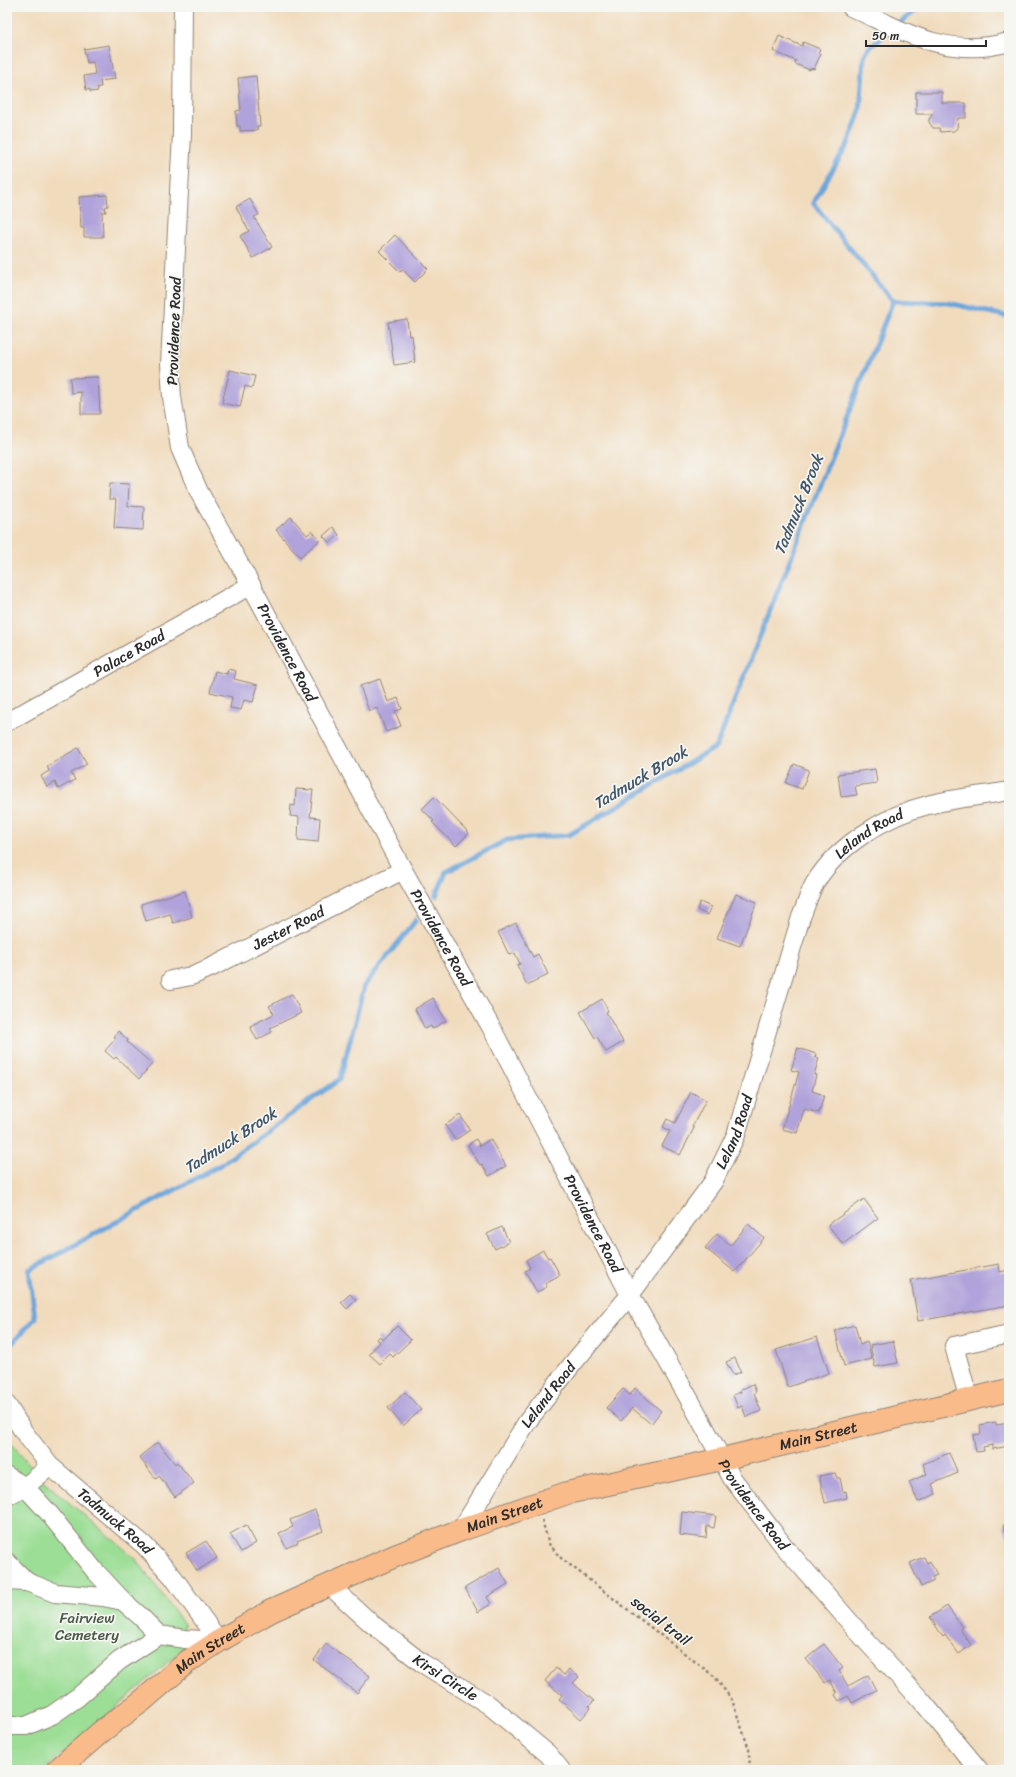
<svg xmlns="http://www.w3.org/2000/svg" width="1016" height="1777" font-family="Sriracha,sans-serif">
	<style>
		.green { fill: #9cde96; stroke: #648460 }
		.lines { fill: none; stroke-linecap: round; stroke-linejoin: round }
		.stream { stroke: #6ba4da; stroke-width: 5 }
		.building { fill: #b0a2da }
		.minor-casing { stroke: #8e8374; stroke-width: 20 }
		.major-casing { stroke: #8e8374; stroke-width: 24 }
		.path { stroke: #8e8374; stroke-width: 2.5; stroke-dasharray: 3 3; stroke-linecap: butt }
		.minor { stroke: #fff; stroke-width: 18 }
		.major { stroke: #fabb8b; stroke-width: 22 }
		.labels { text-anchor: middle; stroke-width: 3.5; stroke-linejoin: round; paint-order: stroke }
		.street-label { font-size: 15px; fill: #2b2b2b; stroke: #f6f6f2 }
		.park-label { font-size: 15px; fill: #475846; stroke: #f6f6f2 }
		.water-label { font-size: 16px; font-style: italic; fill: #415568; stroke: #f6f6f2 }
	</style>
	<rect width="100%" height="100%" fill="#f6f6f2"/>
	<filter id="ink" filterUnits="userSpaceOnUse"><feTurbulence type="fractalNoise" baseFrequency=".025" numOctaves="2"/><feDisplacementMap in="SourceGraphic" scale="8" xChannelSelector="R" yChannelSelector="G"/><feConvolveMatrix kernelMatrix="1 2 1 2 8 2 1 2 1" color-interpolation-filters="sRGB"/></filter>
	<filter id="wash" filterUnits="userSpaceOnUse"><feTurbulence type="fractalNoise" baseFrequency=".012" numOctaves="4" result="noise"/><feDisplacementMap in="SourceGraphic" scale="16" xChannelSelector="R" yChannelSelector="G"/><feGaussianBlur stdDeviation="0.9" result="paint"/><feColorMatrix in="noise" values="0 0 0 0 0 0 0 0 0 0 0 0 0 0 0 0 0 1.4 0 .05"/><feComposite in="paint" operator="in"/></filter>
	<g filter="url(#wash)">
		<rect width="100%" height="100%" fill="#f1dbbd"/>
		<!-- green -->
		<path class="green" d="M7,1438L40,1478L136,1559L184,1624L183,1649L44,1770H7Z"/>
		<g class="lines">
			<!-- stream -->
			<path class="stream" d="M897,25L920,7
				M893,301L949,303L1009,317
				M436,896L446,872L507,840L569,835L716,747L893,301L813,203L848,144L860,111L864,57L868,49L891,30
				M7,1349L35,1318L29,1270L222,1164L340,1079L364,986L416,920"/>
		</g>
		<g id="blocks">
			<!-- building -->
			<path class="building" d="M779,36L802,46L803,42L820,49L818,53L821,54L814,69L811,68L810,70L795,64L796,61L773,51Z
				M109,45L115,79L100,81L101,87H97L98,91L90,92V89L86,90L84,76L95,74L93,62L87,63L84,49Z
				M256,76L260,126H257V130L240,131V126H237L236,111L241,110L238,78Z
				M916,92H942V103H966V118H958L957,128L954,131L940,132L939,128H933L929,122V119L933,114H916Z
				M107,195L108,206L105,207L106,212H102L103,237H84V228H81L79,197Z
				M250,199L259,215L254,217L272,247L253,258L240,236L249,231L236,207Z
				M395,235L428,269L415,282L402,269L400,272L379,251Z
				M407,319L409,336L412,335L415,362L394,365L388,322Z
				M230,370L255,376L252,388L245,386L240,407L222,403Z
				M98,377L100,414H81V392L71,393L70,378Z
				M110,483L129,484L128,506L144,507L143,530L114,528L116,499H109Z
				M291,517L307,535L312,531L320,540L300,557L276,530Z
				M333,527L339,535L330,543L323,536Z
				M228,669L236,671L234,679L258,685L253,702L244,700L241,710L230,708L232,697L210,692L215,671L227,674Z
				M380,679L388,702L398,698L402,709L395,711L401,726L386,732L377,708L369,711L360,686Z
				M78,748L87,764L71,773L75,780L58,789L55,782L47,787L41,776L49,771L47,766Z
				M794,764L809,770L802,789L786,783Z
				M875,769L877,783L855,786L857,795L841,797L838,774Z
				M296,789L313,790L310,817L320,818L318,842L298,840L299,817L290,816L291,805L295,806Z
				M434,797L469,833L456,846L432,822L434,821L422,809Z
				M185,891L192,917L173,923L170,914L146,921L141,904Z
				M736,894L757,902L740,946L717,938Z
				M700,902L711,907L707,915L697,910Z
				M516,923L533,957L538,954L548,974L527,985L517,965L520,964L515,953L509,955L498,932Z
				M292,994L301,1013L270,1028L272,1032L257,1040L250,1026L274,1014L269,1006Z
				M433,998L446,1021L432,1029L431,1026L425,1029L415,1009Z
				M602,999L608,1011L606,1012L623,1042L606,1052L597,1037L595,1038L580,1012Z
				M118,1031L128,1040L127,1042L152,1064L139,1079L116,1057L114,1059L105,1051L116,1038L114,1037Z
				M798,1048L816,1054L815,1057L819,1058L814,1075H816L812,1091L824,1095L819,1113L804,1109L797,1133L782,1129L799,1072L791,1070Z
				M691,1092L706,1100L692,1127L694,1128L680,1155L662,1146L670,1131L663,1127L667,1119L675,1123Z
				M460,1115L470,1130L455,1140L445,1125Z
				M476,1139L480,1146L490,1139L506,1166L489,1176L482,1164L480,1165L468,1145Z
				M864,1199L878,1218L843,1244L828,1225Z
				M748,1224L764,1238L735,1272L705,1248L717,1234L730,1246Z
				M502,1227L509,1242L495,1249L487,1234Z
				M543,1250L548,1258L550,1257L560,1275L545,1283L547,1287L537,1292L525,1271L530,1268L526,1260Z
				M999,1264L1000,1272L1009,1270V1305L918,1321L911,1280Z
				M350,1294L356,1300L347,1309L341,1302Z
				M855,1325L860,1345L867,1342L872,1359L844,1366L835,1330Z
				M397,1326L411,1340L393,1357L390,1354L380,1364L369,1354L380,1342L377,1339L380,1336L383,1340Z
				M817,1337L829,1373L788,1387L776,1350Z
				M893,1341L898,1363L875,1367L870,1345Z
				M735,1358L741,1372L733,1375L726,1362Z
				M753,1384L756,1392L754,1393L761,1411L746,1417L742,1406L738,1408L733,1395L741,1392L740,1390Z
				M635,1388L661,1411L651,1424L632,1408L621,1421L606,1408L623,1389L630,1395Z
				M405,1392L421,1410L403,1426L388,1408Z
				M996,1422V1425L1009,1423V1446L992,1449V1445L983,1447L984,1451L976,1452L973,1435L981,1434L980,1425Z
				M158,1442L175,1464L177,1462L194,1483L175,1497L159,1476L156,1479L139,1457Z
				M949,1453L958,1473L932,1484L936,1494L918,1502L909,1482L927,1474L923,1464Z
				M835,1473L837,1478H840L843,1492L846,1491L847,1498L825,1503L819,1476Z
				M315,1510L323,1531L297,1541L298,1543L286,1548L279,1533L293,1527L290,1520Z
				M682,1512L716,1516L714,1528L707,1526L706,1538L680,1535Z
				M1009,1523V1540L1003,1525Z
				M246,1525L256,1543L241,1552L230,1534Z
				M206,1541L217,1558L197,1571L186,1553Z
				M924,1557L927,1563L930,1561L937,1575L932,1577L934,1581L921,1587L910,1563Z
				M499,1568L508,1584L487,1597L491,1604L478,1612L465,1588Z
				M947,1606L962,1627L960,1629L971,1645L959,1654L945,1635L943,1637L930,1617Z
				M326,1644L370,1676L357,1693L314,1660Z
				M824,1644L843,1668L839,1671L848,1686L868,1675L876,1690L852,1703L848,1696L839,1701L835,1695L837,1693L830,1680L825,1683L806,1659Z
				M556,1668L564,1675L569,1669L579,1677L573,1683L594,1701L589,1706L591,1708L581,1719L559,1699L562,1695L545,1681Z"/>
		</g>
	</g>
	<g filter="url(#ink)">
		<use href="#blocks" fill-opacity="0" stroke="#8e8374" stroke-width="1"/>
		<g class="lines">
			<!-- minor casing -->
			<g class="minor-casing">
				<g id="minor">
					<path id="s1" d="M183,7L182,134L170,364L172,397L180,448L199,492L251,585L403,870L491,1027L630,1295L692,1404L732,1478L783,1545L868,1643L921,1700L979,1770"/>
					<path d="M851,7C905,32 948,59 1009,42"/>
					<path id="s2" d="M7,722L251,585"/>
					<path id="s3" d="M171,980L191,976L212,967L403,870"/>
					<path d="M969,1400L954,1346L1009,1334"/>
					<path id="s4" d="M7,1405L23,1431L50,1466L144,1545L173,1577L219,1641"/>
					<path d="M7,1476L25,1487L48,1512L95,1571L123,1601L140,1616L159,1635L185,1639L219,1641"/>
					<path d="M7,1496L25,1487L50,1466"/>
					<path id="s5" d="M461,1530L527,1422L574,1362L630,1295L713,1182L736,1135L801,917C806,906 809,893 815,883C837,846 886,815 928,805C954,798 982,796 1009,791"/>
					<path d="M7,1562L27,1582L7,1581"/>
					<path d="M27,1582L55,1593L103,1597L123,1601"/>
					<path id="s6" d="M329,1585L372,1624L422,1663L489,1705L548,1754L561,1770"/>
					<path d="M7,1726H26L52,1715L78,1697L119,1661L159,1635"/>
				</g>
			</g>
			<!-- major casing -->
			<g class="major-casing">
				<g id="major">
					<path id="s7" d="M57,1770L102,1731L142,1701L187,1662L219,1641L271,1611L395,1556L461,1530L567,1493L722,1459L1009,1390"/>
				</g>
			</g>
			<!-- path -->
			<path class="path" d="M542,1520L549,1544L561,1558L715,1677L732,1700L749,1749L750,1770"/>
			<!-- minor -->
			<use href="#minor" class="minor"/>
			<!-- major -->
			<use href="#major" class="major"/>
		</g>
	</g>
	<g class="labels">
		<!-- street labels -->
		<g class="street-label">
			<text transform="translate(174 331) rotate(-88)" y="5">Providence Road</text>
			<text dy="5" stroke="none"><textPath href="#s1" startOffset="673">Providence Road</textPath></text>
			<text dy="5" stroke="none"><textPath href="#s2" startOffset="140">Palace Road</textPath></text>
			<text dy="5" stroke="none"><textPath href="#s5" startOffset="821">Leland Road</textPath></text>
			<text dy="5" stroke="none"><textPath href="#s3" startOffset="129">Jester Road</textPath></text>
			<text dy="5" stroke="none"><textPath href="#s1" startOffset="997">Providence Road</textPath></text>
			<text dy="5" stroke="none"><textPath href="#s5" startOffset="485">Leland Road</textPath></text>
			<text dy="5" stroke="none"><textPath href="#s1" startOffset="1321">Providence Road</textPath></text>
			<text dy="5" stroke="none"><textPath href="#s5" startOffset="161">Leland Road</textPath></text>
			<text dy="5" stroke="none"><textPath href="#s7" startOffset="844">Main Street</textPath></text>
			<text dy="5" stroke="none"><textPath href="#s1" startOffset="1645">Providence Road</textPath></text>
			<text dy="5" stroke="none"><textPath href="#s7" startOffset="520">Main Street</textPath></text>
			<text dy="5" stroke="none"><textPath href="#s4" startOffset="160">Tadmuck Road</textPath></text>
			<text transform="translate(661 1621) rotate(38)" y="5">social trail</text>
			<text dy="5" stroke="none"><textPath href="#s7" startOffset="196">Main Street</textPath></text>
			<text dy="5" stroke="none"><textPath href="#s6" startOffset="149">Kirsi Circle</textPath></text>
		</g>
		<!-- park labels -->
		<g class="park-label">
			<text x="87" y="1623">Fairview<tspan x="87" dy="17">Cemetery</tspan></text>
		</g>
		<!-- water labels -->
		<g class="water-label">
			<text transform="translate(798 504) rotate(-68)" y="6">Tadmuck Brook</text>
			<text transform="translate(640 777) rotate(-31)" y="6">Tadmuck Brook</text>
			<text transform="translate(230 1140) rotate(-33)" y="6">Tadmuck Brook</text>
		</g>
	</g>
	<!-- margin -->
	<rect width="1016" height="1777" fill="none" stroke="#f6f6f2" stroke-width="24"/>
	<!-- scale -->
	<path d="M866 40v6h120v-6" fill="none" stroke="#2b2b2b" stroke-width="2"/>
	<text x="872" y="40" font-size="12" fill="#2b2b2b" stroke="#f6f6f2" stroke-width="3" paint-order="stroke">50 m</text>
</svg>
